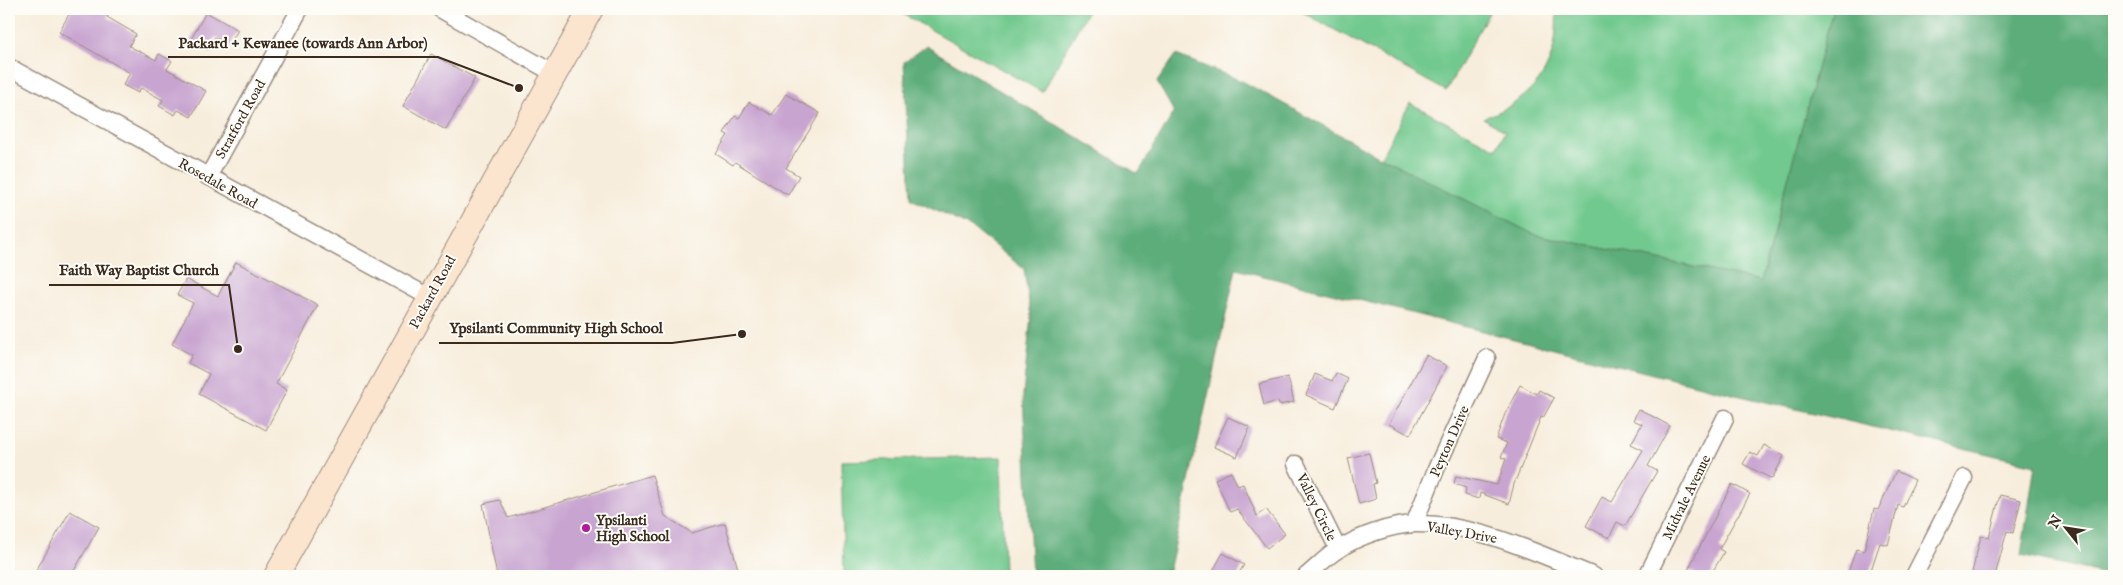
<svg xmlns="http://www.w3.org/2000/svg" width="2123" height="585" font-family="'IM FELL English',serif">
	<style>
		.green { fill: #72c98f; stroke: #567a56 }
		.forest { fill: #5dad7a; stroke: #4c6c4c }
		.building { fill: #c8a4d0 }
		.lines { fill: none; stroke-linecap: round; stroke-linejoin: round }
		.minor-casing { stroke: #998c7d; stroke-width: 19 }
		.secondary-casing { stroke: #998c7d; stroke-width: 26 }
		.minor { stroke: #fff; stroke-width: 16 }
		.secondary { stroke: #fbe5cf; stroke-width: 24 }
		.poi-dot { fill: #b5179e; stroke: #fdfcf7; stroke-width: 2 }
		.labels { text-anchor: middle; stroke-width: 4; stroke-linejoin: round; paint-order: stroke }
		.street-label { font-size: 14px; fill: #3b2a1e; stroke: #fdfcf7 }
		.poi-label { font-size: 14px; font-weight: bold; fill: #3b2a1e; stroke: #fdfcf7; text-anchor: start }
		.leader { fill: none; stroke: #3b2a1e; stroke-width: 2 }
		.callout-dot { fill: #3b2a1e; stroke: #fdfcf7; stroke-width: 2 }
		.callout-label { font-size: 15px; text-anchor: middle; font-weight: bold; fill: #3b2a1e; stroke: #fdfcf7; stroke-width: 4; stroke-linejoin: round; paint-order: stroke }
	</style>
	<rect width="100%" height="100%" fill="#fdfcf7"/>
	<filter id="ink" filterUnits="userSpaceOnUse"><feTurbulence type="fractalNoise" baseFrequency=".02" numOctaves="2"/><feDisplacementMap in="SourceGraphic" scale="10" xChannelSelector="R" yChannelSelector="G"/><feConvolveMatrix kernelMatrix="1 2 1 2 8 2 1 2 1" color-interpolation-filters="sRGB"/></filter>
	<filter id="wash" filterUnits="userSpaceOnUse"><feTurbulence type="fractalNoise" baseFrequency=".0096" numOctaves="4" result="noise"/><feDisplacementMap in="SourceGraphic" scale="20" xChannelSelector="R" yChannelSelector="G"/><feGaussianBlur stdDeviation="1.12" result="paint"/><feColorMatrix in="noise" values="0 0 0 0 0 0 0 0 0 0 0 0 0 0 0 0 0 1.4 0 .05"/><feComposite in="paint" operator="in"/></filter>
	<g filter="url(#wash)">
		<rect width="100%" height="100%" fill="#f7eddc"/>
		<path class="green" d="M894,9H1089L1042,92Z
			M1297,9H1491L1446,91Z
			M1556,9H1833L1761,281L1533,234L1381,157L1410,103L1496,149L1505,131L1483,118C1536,100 1560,64 1556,9Z
			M1001,457L1004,576H844L841,461Z"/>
		<path class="forest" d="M1833,9H2114V576L2021,555L2035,465L1736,395L1236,269L1168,576H1032L1023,395L1031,316L1024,269L971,227L911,199L904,62L926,46L1138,174L1174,112L1157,82L1176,55L1242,81L1373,153L1533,234L1761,281Z"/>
		<g id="blocks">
			<path class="building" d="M72,9H112L107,17L136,34L129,46L156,60L159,54L172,61L167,69L206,91L191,117L178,110L175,115L159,106L163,100L141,88L138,93L123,85L130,73L59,32Z
				M206,12L238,30L229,45L215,37L208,50L190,41Z
				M431,54L475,78L446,130L403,106Z
				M786,94L820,113L786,168L799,176L788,195L735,162L733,165L716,154L728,135L724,133L735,116L739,118L749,102L772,115Z
				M236,262L318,305L276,384L287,390L266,430L199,394L209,374L188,363L192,355L172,344L193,303L177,295L186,279L218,296Z
				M1426,355L1447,366L1410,435L1389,424Z
				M1336,373L1348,379L1335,408L1306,395L1315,374L1332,381Z
				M1288,377L1294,402L1279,405L1278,401L1264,405L1259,384Z
				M1520,385L1537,394L1539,390L1554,398L1543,418L1541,417L1514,484L1509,504L1480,493L1479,499L1465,495L1466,488L1454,484L1456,476L1497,485L1506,459L1501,457L1507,443L1496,439L1505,414Z
				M1639,409L1670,426L1648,466L1657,471L1625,526L1617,522L1609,538L1586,526L1602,497L1612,502L1643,450L1631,444L1642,424L1633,420Z
				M1228,417L1250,427L1237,457L1214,447Z
				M1764,445L1784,456L1772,479L1743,464L1750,452L1758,456Z
				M1369,453L1376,483L1373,484L1376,499L1359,504L1348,458Z
				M1896,471L1915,480L1903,507L1898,505L1888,545L1880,543L1869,576H1847L1856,549L1864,551L1874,509L1878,510Z
				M1231,472L1238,486L1243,484L1257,516L1266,509L1285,534L1267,548L1237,509L1230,512L1215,479Z
				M652,475L665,516L692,533L725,523L740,576H497L483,504L500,500L508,518Z
				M1732,484L1750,494L1719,549L1724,552L1710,576H1700L1688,570Z
				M2000,495L2021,500L2013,533L2007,531L1995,576H1971L1981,536L1989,538Z
				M70,511L99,527L71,576H33Z
				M1223,553L1244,565L1237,576H1210Z"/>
		</g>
	</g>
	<g filter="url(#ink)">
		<use href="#blocks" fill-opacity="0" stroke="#998c7d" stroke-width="1"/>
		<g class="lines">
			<defs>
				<path id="minor" d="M440,9L555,74
					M9,67L429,297
					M208,177L300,9
					M1296,464L1338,549
					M1414,524L1437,467L1487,358
					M1306,576C1317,567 1327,556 1339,549C1359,536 1391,525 1415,524C1476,523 1539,554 1594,576
					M1647,576L1725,418
					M1914,576L1964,478"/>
				<path id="secondary" d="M276,576L591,9"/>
			</defs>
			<use href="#minor" class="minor-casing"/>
			<use href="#secondary" class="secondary-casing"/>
			<use href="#minor" class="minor"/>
			<use href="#secondary" class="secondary"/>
		</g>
	</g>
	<circle class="poi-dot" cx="586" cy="528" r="5"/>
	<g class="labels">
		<g class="street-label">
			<text transform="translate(240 119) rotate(-61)" y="5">Stratford Road</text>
			<text transform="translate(218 183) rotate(29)" y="5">Rosedale Road</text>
			<text transform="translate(432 292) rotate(-61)" y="5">Packard Road</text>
			<text transform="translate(1449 441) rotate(-66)" y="5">Peyton Drive</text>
			<text transform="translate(1686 497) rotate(-64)" y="5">Midvale Avenue</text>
			<text transform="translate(1317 507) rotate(64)" y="5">Valley Circle</text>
			<text transform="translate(1462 532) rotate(10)" y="5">Valley Drive</text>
		</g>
		<g class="poi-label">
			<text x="596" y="525">Ypsilanti<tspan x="596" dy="16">High School</tspan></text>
		</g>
	</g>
	<path class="leader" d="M519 88L438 57H168M238 349L229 285H49M742 334L672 343H439"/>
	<g class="callout-dot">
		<circle cx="519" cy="88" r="5"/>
		<circle cx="238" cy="349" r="5"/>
		<circle cx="742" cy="334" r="5"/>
	</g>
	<g class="callout-label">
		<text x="303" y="48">Packard + Kewanee (towards Ann Arbor)</text>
		<text x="139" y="275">Faith Way Baptist Church</text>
		<text x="556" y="333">Ypsilanti Community High School</text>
	</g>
	<rect width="2123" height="585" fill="none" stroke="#fdfcf7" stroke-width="30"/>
	<g transform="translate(2066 528) rotate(300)" stroke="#fdfcf7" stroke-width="4" paint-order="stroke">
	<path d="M0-4L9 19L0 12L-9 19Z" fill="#3b2a1e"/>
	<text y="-8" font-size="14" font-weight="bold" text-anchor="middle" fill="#3b2a1e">N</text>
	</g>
</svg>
